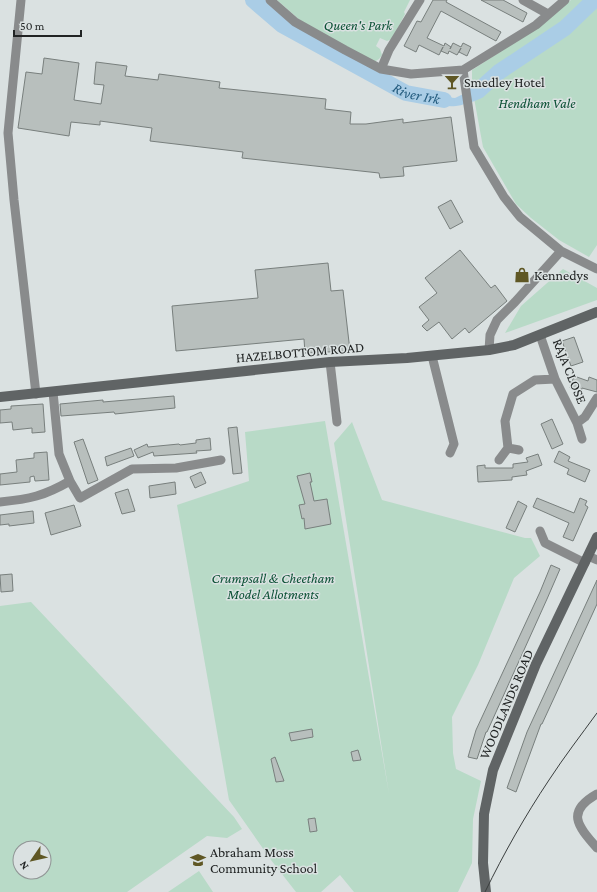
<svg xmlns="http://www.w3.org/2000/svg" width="597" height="892" font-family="'Crimson Pro',serif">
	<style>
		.green { fill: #b8dac7; fill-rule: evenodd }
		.water { fill: #aacde6 }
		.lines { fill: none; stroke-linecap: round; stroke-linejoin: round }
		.river { stroke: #aacde6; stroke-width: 16 }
		.building { fill: #b8bfbd; stroke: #787f7d }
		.street { stroke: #898b8c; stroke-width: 9 }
		.secondary { stroke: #606465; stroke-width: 10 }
		.tram { stroke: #3a3e3e; stroke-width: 1 }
		.labels { text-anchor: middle; stroke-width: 3; stroke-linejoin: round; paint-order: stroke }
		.park-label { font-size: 14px; font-style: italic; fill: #0b5135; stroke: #dae1e1 }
		.poi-label { font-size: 14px; fill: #212424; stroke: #dae1e1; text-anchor: start }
		.street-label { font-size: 14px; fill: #212424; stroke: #dae1e1 }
		.water-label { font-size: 15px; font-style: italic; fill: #235b7e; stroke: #dae1e1 }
	</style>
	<rect width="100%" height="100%" fill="#dae1e1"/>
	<path class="green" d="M277,0H410L404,12L405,14L392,39L387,41L380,38L376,46L380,49L382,55L379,59L374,62L310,29Z
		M571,0H597V245L589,257L559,240L531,218L516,204L483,147L472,87V70L537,28Z
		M563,269L597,288V300L505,333L521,306Z
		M325,421L389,794L334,443L352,422L382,500L525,538H531L540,556L514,578L478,665L452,717L453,753L456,769L481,781L473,819L472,863L458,892H354L340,875L321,892H296L271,860L229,800L177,505L249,481L245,432Z
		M31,602L234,817L242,829L227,838L207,836L127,892H0V606ZM20,848H44V872H20Z
		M199,871L213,892H168Z"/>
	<path class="water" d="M486,77L490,85C482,94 469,105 456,106C445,107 432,104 421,102L423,95L455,98L478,87Z"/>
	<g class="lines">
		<g class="river">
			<path id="s1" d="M253,0L282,25L406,93L444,100"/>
			<path d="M471,94L478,91L499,72L565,28L594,0"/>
		</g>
	</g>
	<path class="building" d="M433,0H447L446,2L501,32L496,41L441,11L427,38L444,46L445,43L451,47L450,49L453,43L461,47L463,43L471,47L467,56L459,52L461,48L457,55L449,51L448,54L441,51L443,47L439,55L419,45L416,52L404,46L417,21L421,22Z
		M481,0H503L527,13L523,22Z
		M44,58L79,63L74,100L101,104L104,85L94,84L96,62L127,66L125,76L158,80L159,74L220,82L219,88L326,99L325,109L351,112L350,124H366L403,119V123L451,117L457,161L403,167L404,176L380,178L379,173L242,158L243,152L150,141L152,128L100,121V125L71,122L69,136L18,128L26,72L42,74Z
		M451,200L463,222L450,229L438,207Z
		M460,250L491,288L495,285L507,301L469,333L465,328L452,339L439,322L427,331L422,326L429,320L419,307L437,293L425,278Z
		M328,263L331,291L343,290L350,351L305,353L304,339L176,351L172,306L258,298L255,270Z
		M574,337L583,362L571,366L562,341Z
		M574,376L588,381L589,377L597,380V392L582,388L581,392L570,388Z
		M174,396L175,408L115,414L114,412L61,416L60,404L103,400V402Z
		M43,404L45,432L32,433V428L13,430L12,422L0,423V410L11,409V406Z
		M552,419L563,444L552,449L541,424Z
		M237,427L242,473L233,474L228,428Z
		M210,438L211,450L196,451L197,453L154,456L153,452L138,458L134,450L147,444L148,447L179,444L180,445L196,443V440Z
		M83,439L98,480L88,484L74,442Z
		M131,448L134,456L107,466L105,457Z
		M559,451L570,457L568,461L590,470L585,482L567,474L569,469L554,462Z
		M47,452L49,480L35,481L34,476L30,477V482L0,485V474L17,472L16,460L34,458V453Z
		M538,454L542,465L526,471L527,475L512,477V480L478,482L477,466L485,465V468H513V464L528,462L526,458Z
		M201,472L206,483L195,488L190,477Z
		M310,473L312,482H310L314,501L327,499L331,524L305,529L304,518L302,519L299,505L305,504L297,476Z
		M175,482L176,494L150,498L149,486Z
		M128,489L135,511L122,514L115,493Z
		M537,498L574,513L580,498L587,501L585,505L588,507L573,541L563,537L569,523L533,507Z
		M518,501L527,506L515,532L506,528Z
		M74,505L81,526L51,535L45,513Z
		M33,511L34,523L9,526V524L0,525V515Z
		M551,565L560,569L547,599L487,732H486L477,759L468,757L476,730L540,592Z
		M12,574L13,591L1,592L0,575Z
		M597,580V604L554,698L542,724H541L516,792L507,788L527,732Z
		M312,729L313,737L291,741L289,733Z
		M358,750L361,760L353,761L351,752Z
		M275,757L284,781L276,782L271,759Z
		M315,818L317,831L310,832L308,819Z"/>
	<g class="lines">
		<path class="street" d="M21,0L8,133L14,200L36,394
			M270,0L295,22L345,50L381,69L411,74L463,70L536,25L565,0
			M523,0L548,14
			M381,69L389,50L420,0
			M463,70L474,147L504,197L520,217L561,251L597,269
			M540,335L555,379L577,423L582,439
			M489,350L490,335L497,320L515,302L561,251
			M432,356L454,444L450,453
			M330,362L337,422
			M577,423L585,417L597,398
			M508,448L519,450
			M499,460L508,448L505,421L513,394L535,380L555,379
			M70,481L80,498L132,469L176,468L221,460
			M0,502C30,499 44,496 70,481L59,454L53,392
			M540,531L545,543L585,563
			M588,556L597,560
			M597,794C565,812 578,826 597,848"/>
		<path class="secondary" d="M0,397L330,362L407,358L489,350L514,345L597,312
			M486,892L483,863L484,814L493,770L536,664L597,537"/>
		<path class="tram" d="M485,892C504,853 525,816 549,780C564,757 581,735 597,713"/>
	</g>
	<defs>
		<symbol id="bar-bare" viewBox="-9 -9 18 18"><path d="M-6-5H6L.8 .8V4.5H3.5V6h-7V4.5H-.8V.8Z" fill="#5f5724" stroke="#dae1e1" stroke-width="2.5" paint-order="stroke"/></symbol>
		<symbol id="shop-bare" viewBox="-9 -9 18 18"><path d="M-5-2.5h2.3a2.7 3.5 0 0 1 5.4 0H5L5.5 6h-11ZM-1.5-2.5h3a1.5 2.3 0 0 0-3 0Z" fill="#5f5724" stroke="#dae1e1" stroke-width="2.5" paint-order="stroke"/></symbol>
		<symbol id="school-bare" viewBox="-9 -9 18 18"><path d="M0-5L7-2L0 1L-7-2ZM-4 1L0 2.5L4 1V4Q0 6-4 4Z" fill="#5f5724" stroke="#dae1e1" stroke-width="2.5" paint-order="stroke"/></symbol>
	</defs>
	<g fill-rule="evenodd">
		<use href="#bar-bare" x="441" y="71" width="22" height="22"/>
		<use href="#shop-bare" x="511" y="264" width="22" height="22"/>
		<use href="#school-bare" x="187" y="849" width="22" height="22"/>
	</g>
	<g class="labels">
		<g class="park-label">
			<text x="358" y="30">Queen's Park</text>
			<text x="537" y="108">Hendham Vale</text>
			<text x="273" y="583">Crumpsall &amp; Cheetham<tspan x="273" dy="16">Model Allotments</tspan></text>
		</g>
		<g class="poi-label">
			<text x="464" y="87">Smedley Hotel</text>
			<text x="534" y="280">Kennedys</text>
			<text x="210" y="857">Abraham Moss<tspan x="210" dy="16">Community School</tspan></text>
		</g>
		<g class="street-label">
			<text transform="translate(300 352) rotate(-5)" y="5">HAZELBOTTOM ROAD</text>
			<text transform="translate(570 371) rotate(68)" y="5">RAJA CLOSE</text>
			<text transform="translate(506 704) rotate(-67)" y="5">WOODLANDS ROAD</text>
		</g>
		<g class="water-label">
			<text dy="5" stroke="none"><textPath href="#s1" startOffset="190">River Irk</textPath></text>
		</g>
	</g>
	<g transform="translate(32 860) rotate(236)"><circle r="19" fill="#dae1e1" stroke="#909595"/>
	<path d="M0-3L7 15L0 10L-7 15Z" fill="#5f5724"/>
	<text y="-6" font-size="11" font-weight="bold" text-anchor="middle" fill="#212424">N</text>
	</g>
	<path d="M14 30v6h67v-6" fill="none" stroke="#212424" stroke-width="2"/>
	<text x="20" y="30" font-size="12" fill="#212424" stroke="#dae1e1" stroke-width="3" paint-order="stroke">50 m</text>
</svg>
